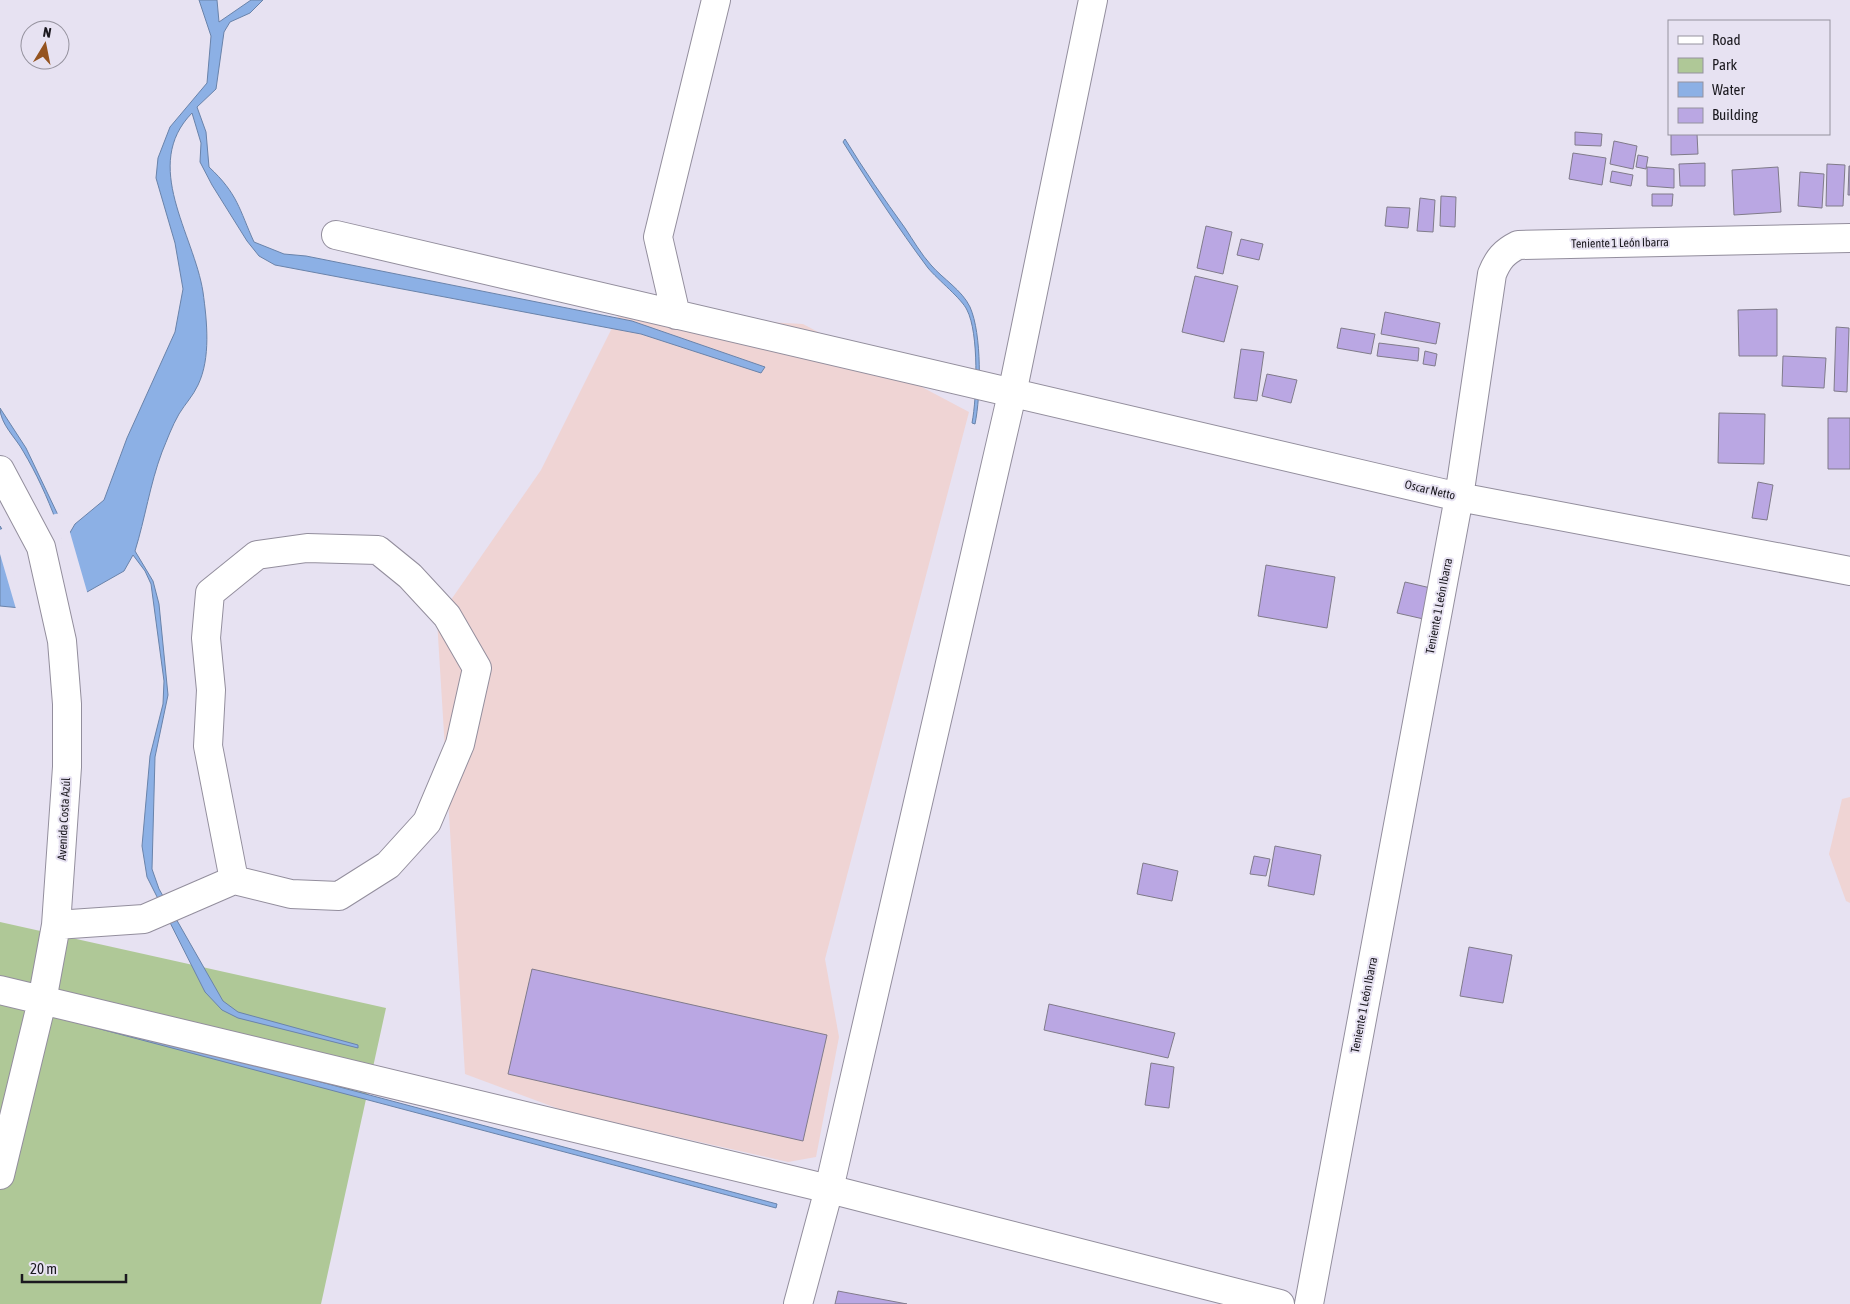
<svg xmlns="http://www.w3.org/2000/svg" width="1850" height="1304" font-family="'Asap Condensed',sans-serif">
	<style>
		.industrial { fill: #efd4d4 }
		.green { fill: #afc897 }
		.water { fill: #8cb0e5; stroke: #6a83aa }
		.pier { fill: #e7e2f2 }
		.building { fill: #baa7e3; stroke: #807b8a }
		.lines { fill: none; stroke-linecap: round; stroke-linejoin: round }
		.minor-casing { stroke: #938e9d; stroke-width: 30 }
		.minor { stroke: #fff; stroke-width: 28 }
		.labels { text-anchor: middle; stroke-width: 4; stroke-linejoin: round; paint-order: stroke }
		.street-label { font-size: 12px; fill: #1b191f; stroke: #e7e2f2 }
	</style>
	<rect width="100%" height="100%" fill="#e7e2f2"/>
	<path class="industrial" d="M619,314L803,324L969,412L825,959L839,1037L816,1157L788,1162L567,1112L465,1074L437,620L541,470Z
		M1850,797V903L1846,901L1829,854L1842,799Z"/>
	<path class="green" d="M0,922L386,1008L321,1304H0Z"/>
	<path class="water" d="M199,0H217L219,22L251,0H263L250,13L230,22L224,32L216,89L197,107L206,132L209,167C238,194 239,209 254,242L284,254L306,256L632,321L765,367L761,373L641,334L275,265L259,256L247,241L212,185L200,162L201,143L192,113C141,165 194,234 203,292C207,321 211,358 198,385C193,396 185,404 179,414C172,426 167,440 162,452C150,484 145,519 135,551L153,581L159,604L168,695L155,757L152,869L159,889L223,1001L238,1012L358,1045V1048L238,1018L222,1010L205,992L147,877L142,846L150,756L163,704L164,681L151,584L145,571L133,555L124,571L80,596C66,546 50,496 23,451C16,438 0,424 0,408L26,448L68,536L75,524L104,500L127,438L175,332L183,289L175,243L156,178L158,158L170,127L207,83L211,36Z
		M845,139C864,170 884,199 905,228C913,240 921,254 931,265C943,279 962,290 970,307C982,334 981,395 975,424L972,423C977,397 979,333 967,310C962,299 938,280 928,268C898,228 870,185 843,142Z
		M0,526L5,534L4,561L21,608L0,606Z
		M74,1016L777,1204L776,1208L70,1021Z"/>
	<path class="pier" d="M60,513L68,531L69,529L88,595L80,599L78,597L61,543L62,540L51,515Z
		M4,528L9,541L7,558L10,560L23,607L21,610L16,609L0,554V530Z"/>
	<path class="building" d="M1575,132L1602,134L1601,146L1575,145Z
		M1671,134H1697L1698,154L1671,155Z
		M1614,141L1637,146L1633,169L1610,164Z
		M1573,153L1606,158L1602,185L1569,179Z
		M1638,155L1648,157L1646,169L1636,167Z
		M1705,163V186H1680L1679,164Z
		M1827,164L1845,165L1843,206H1826Z
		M1849,166H1850V195H1848Z
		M1647,167L1674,169V188L1647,186Z
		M1778,167L1781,212L1734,215L1732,170Z
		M1612,171L1633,175L1631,186L1610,182Z
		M1800,172L1824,174L1822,208L1798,206Z
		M1652,194H1673L1672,206H1652Z
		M1441,196L1456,197L1455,227L1440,226Z
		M1420,198L1435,200L1433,232L1417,231Z
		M1387,207L1410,208L1408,228L1385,226Z
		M1206,226L1232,232L1223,274L1197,268Z
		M1241,239L1263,244L1259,260L1237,255Z
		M1195,276L1238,286L1224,342L1182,332Z
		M1777,309V356H1739L1738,310Z
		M1385,312L1440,323L1436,344L1381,334Z
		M1836,327L1849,328L1847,392L1834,391Z
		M1341,328L1375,334L1371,354L1337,348Z
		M1379,343L1419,348L1418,361L1377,356Z
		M1241,349L1264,352L1257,401L1234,398Z
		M1425,351L1437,354L1435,366L1423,364Z
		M1783,356L1826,358L1824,388L1782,386Z
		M1267,374L1297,380L1291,403L1262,396Z
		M1719,413L1765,414L1764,464L1718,463Z
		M1828,418H1850V469H1828Z
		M1758,482L1773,485L1767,520L1752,518Z
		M1266,565L1335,577L1327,628L1258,616Z
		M1405,582L1435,589L1428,620L1397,613Z
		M1275,846L1321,855L1314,895L1268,886Z
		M1254,856L1270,859L1266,876L1250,874Z
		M1143,863L1178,871L1172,901L1137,894Z
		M1469,947L1512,955L1503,1003L1460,996Z
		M532,969L827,1035L803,1141L508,1074Z
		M1049,1004L1175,1033L1168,1058L1044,1030Z
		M1151,1063L1174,1067L1169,1108L1145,1105Z
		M838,1291L907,1304H835Z"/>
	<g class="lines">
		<defs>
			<path id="minor" d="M336,235L1459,497L1850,571
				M676,315L658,237L716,0
				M0,470L41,547L62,641L67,704V767L56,925L42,1001L0,1175
				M56,925L144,919L234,880L291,894L339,896L388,865L427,822L460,744L477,668L447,616L410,576L378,550L307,548L257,555L210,593L206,638L211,690L208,746L234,880
				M0,990L829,1189L1280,1304
				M798,1304L829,1189L1012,394L1093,0
				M1309,1304L1459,497L1492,274C1498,259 1504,252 1518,245L1850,238"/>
		</defs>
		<use href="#minor" class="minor-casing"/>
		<use href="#minor" class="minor"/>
	</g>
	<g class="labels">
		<g class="street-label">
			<text transform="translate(1620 243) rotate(-1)" y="4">Teniente 1 León Ibarra</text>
			<text transform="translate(1430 490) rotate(13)" y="4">Oscar Netto</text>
			<text transform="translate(1439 606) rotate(-79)" y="4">Teniente 1 León Ibarra</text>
			<text transform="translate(64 819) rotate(-87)" y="4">Avenida Costa Azúl</text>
			<text transform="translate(1364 1005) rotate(-79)" y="4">Teniente 1 León Ibarra</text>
		</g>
	</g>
	<rect x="1668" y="20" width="162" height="115" fill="#e7e2f2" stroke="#95929e"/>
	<rect x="1678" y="36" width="25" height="8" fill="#ffffff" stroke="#95929e"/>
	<text x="1712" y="45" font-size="15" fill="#1b191f">Road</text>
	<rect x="1678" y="58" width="25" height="15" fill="#afc897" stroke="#95929e"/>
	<text x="1712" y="70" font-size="15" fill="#1b191f">Park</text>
	<rect x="1678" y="82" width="25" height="15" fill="#8cb0e5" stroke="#95929e"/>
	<text x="1712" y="95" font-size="15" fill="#1b191f">Water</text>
	<rect x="1678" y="108" width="25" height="15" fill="#baa7e3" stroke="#95929e"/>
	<text x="1712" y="120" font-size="15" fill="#1b191f">Building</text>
	<g transform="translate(45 45) rotate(10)"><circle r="24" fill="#e7e2f2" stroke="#95929e"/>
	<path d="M0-4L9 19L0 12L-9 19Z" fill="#945320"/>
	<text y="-8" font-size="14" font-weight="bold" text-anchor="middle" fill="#1b191f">N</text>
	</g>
	<path d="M22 1274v8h104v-8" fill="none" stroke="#1b191f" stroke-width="2.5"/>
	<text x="30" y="1274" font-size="15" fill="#1b191f" stroke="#e7e2f2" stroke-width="4" paint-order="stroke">20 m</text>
</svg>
